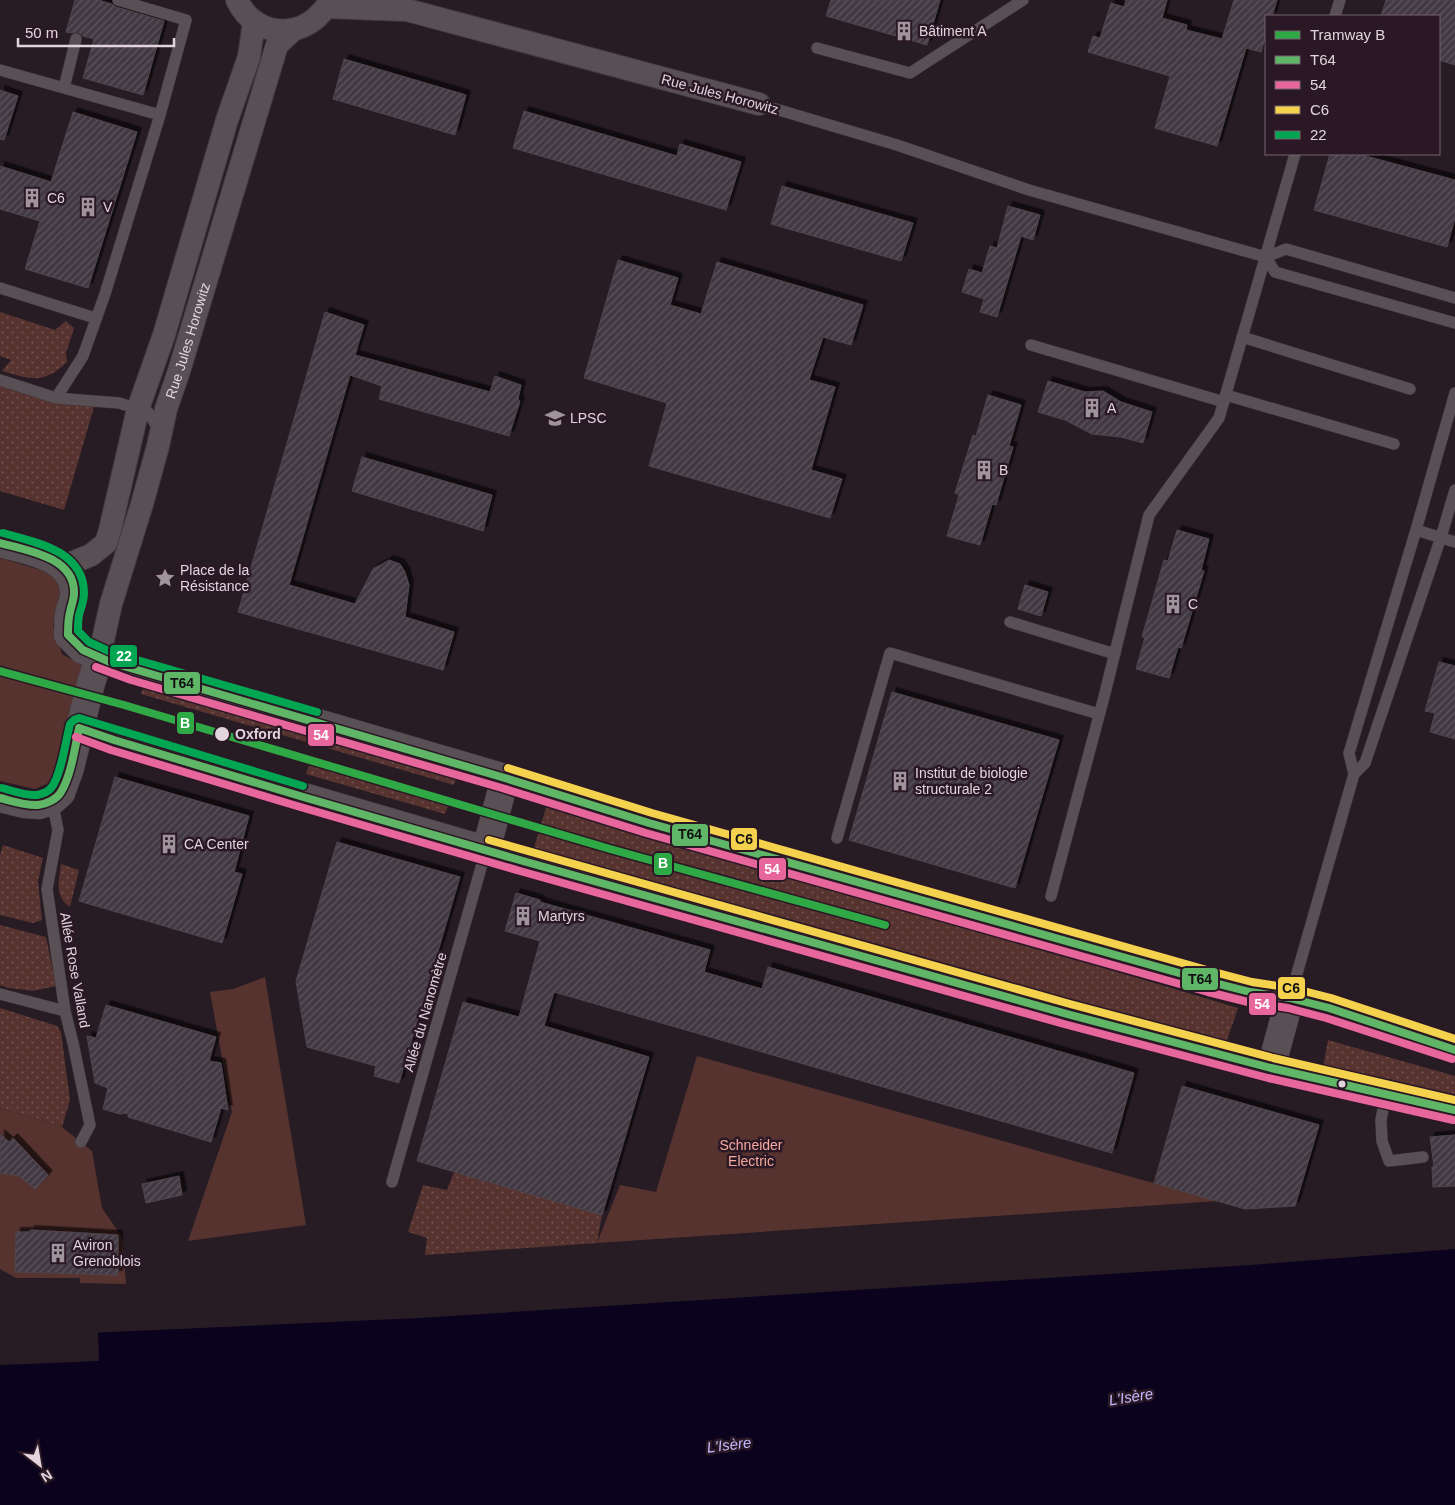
<svg xmlns="http://www.w3.org/2000/svg" width="1455" height="1505" font-family="Helvetica,sans-serif">
	<style>
		.grass { fill: url(#grass-dots) }
		.park { fill: #573330 }
		.water { fill: #0b031e }
		.pier { fill: #271c24 }
		.building { fill: url(#building-hatch); stroke: #4d454c; filter: url(#shadow) }
		.lines { fill: none; stroke-linecap: round; stroke-linejoin: round }
		.service-casing { stroke: #41393e; stroke-width: 12 }
		.minor-casing { stroke: #41393e; stroke-width: 24 }
		.secondary-casing { stroke: #41393e; stroke-width: 29 }
		.service { stroke: #595055; stroke-width: 11 }
		.minor { stroke: #595055; stroke-width: 22 }
		.secondary { stroke: #595055; stroke-width: 28 }
		.bus-1-casing { stroke: #2b1825; stroke-width: 11 }
		.bus-2-casing { stroke: #2b1825; stroke-width: 11 }
		.bus-3-casing { stroke: #2b1825; stroke-width: 11 }
		.bus-4-casing { stroke: #2b1825; stroke-width: 11 }
		.bus-1 { stroke: #60b667; stroke-width: 8 }
		.bus-2 { stroke: #e7679c; stroke-width: 8 }
		.bus-3 { stroke: #f5d24d; stroke-width: 8 }
		.bus-4 { stroke: #00a651; stroke-width: 8 }
		.tram-1-casing { stroke: #2b1825; stroke-width: 11 }
		.tram-1 { stroke: #2fa846; stroke-width: 8 }
		.stop-dot { fill: #e1d4dc; stroke: #2b1825; stroke-width: 2 }
		.labels { text-anchor: middle; stroke-width: 5; stroke-linejoin: round; paint-order: stroke }
		.poi-label { font-size: 14px; fill: #e1d4dc; stroke: #2b1825; text-anchor: start }
		.street-label { font-size: 14px; fill: #e1d4dc; stroke: #2b1825 }
		.stop-label { font-size: 14px; font-weight: bold; fill: #e1d4dc; stroke: #2b1825; text-anchor: start }
		.park-label { font-size: 14px; fill: #f5a89d; stroke: #2b1825 }
		.water-label { font-size: 15px; font-style: italic; fill: #c0b8fa; stroke: #2b1825 }
		.line-badge { stroke: #2b1825; stroke-width: 2 }
		.badge-label { font-size: 14px; text-anchor: middle; font-weight: bold; fill: #fff }
		.pale-badge-label { font-size: 14px; text-anchor: middle; font-weight: bold; fill: #111 }
	</style>
	<defs>
		<pattern id="grass-dots" width="8" height="8" patternUnits="userSpaceOnUse" patternTransform="scale(1.25)"><rect width="8" height="8" fill="#573330"/><path d="M2 2h.1M6 6h.1" fill="none" stroke="#6f504d" stroke-width="1.8" stroke-linecap="round"/></pattern>
		<pattern id="building-hatch" width="6" height="6" patternUnits="userSpaceOnUse" patternTransform="scale(1.25)"><rect width="6" height="6" fill="#423943"/><path d="M-1 1l2-2M0 6l6-6M5 7l2-2" fill="none" stroke="#5d555e"/></pattern>
		<filter id="shadow"><feDropShadow dx="4.5" dy="-4.5" stdDeviation="0" flood-color="#0009"/></filter>
	</defs>
	<rect width="100%" height="100%" fill="#271c24"/>
	<path class="grass" d="M0,312L55,330L66,321L74,328L66,353L67,362C43,385 31,379 2,371L11,360L0,356Z
		M0,380L96,400L64,510L0,491Z
		M145,682L458,773L454,785L141,694Z
		M312,757L451,797L445,814L306,774Z
		M548,801L1238,1008L1226,1043L1105,1010L1087,1011L533,851Z
		M3,845L43,858L38,881L42,920L33,923L0,915V855Z
		M61,864L79,870L70,907C54,897 59,880 61,864Z
		M0,925L46,937L56,986L33,991L9,988L0,985Z
		M0,1008L57,1026L61,1032L70,1100L62,1127L0,1108Z
		M1328,1040L1455,1076V1100L1323,1068Z
		M454,1172L602,1215L597,1243L425,1255L427,1238L408,1232L423,1185L447,1190Z"/>
	<path class="park" d="M0,558L41,570L55,577L62,594L53,625L62,654L85,667L57,766L51,782L35,789L0,781Z
		M265,977L306,1225L188,1241L232,1112L210,992L233,989Z
		M697,1056L1218,1201L597,1243L620,1185L656,1192Z
		M0,1108L62,1127L92,1151L102,1208L122,1237L126,1284L80,1283V1278H16L0,1269Z"/>
	<path class="water" d="M1455,1249V1505H0V1337L419,1318L1250,1265Z"/>
	<path class="pier" d="M98,1331L99,1361L0,1365V1336Z"/>
	<path class="building" d="M75,0H98L112,4L116,7L164,21L143,95L83,78L94,39L83,36L78,32L72,33L66,32Z
		M831,0H940L927,45L826,16Z
		M1126,0H1167L1162,18L1187,25L1186,30L1222,39L1234,0H1277L1272,16H1266V35L1261,52L1246,48L1217,146L1155,128L1170,76L1088,52L1093,36L1100,38L1111,3L1124,7Z
		M1386,0H1455V65L1439,60V16H1381Z
		M344,59L466,95L455,135L333,99Z
		M0,90L18,96L4,140L0,139Z
		M524,111L677,156L680,144L741,162L726,210L513,148Z
		M73,112L137,132L88,288L25,269L40,221L0,209V166L51,182Z
		M1330,154H1358L1455,180V218L1447,247L1314,210Z
		M782,186L913,223L901,261L771,224Z
		M1008,206L1040,215L1033,240L1021,236L997,317L980,312L984,299L962,292L969,269L982,273L990,246L997,248Z
		M618,260L678,278L670,305L701,314L717,262L863,305L851,345L823,337L809,380L835,387L811,470L842,479L830,518L649,466L667,403L584,378Z
		M325,312L364,325L355,355L490,392L495,376L521,385L518,399L520,401L509,436L379,399L382,386L350,375L289,585L355,604L373,569L389,560L400,564L405,572L409,585L405,617L454,632L443,670L238,612Z
		M1048,381L1085,392L1103,391L1121,402L1152,412L1143,443L1121,437L1092,434L1065,420L1038,412Z
		M988,395L1021,405L1009,446L1013,447L1002,484L996,505L992,504L980,545L947,536L959,495L955,493L973,435L976,436Z
		M362,457L492,495L483,531L352,491Z
		M1177,530L1209,539L1201,570L1204,571L1181,648L1178,647L1169,678L1136,669L1145,637H1142L1164,560L1168,561Z
		M1025,585L1048,592L1041,616L1018,609Z
		M1439,662L1455,666V739L1430,732L1435,713L1425,711Z
		M892,692L1059,740L1015,888L849,840Z
		M115,777L249,816L234,872L242,874L222,943L79,901Z
		M337,842L460,877L399,1083L374,1076L376,1066L307,1047L296,981Z
		M516,893L540,900V902L710,950L704,972L762,989L768,967L1134,1073L1112,1153L554,992L544,1026L649,1057L602,1215L417,1161L463,1002L519,1017L540,941L505,931Z
		M106,1005L216,1037L209,1061L221,1063L228,1110L221,1108L211,1142L128,1117V1113L120,1114L103,1109L108,1088L95,1083L87,1036L96,1038Z
		M1182,1086L1319,1125L1295,1206L1245,1209L1154,1183Z
		M0,1134L9,1142L13,1138L48,1175L35,1189L19,1176L0,1173Z
		M1455,1135V1186L1433,1187L1432,1167H1434L1430,1137Z
		M179,1176L182,1195L146,1203L142,1184Z
		M30,1230L118,1235V1275L15,1272L16,1232H30Z"/>
	<g class="lines">
		<defs>
			<path id="service" d="M1335,16L1340,0
				M817,48L910,73L1023,0
				M0,70L160,115
				M64,88L76,39
				M759,104L897,145L1029,190L1266,257L1286,249L1455,298
				M1266,257L1275,272L1455,323
				M0,288L95,318
				M1242,337L1410,389
				M1031,345L1224,402
				M0,380L56,398L119,403L148,412L158,428V432
				M1226,395L1394,444
				M56,398L83,356L105,294L160,115L186,20L118,0
				M1416,530L1455,542
				M1010,622L1115,654
				M1354,774L1365,763L1441,537L1455,490
				M52,801L58,830L47,889L65,1011L73,1043L90,1125L81,1142
				M837,838L890,653L1099,714
				M1051,896L1104,697L1149,515L1219,418L1295,154
				M0,994L65,1011
				M1290,998L1354,774L1349,753L1416,530L1455,393
				M1386,1094L1381,1120L1382,1141L1389,1161L1423,1157
				M392,1182L486,850"/>
			<g id="minor">
				<path d="M237,0C241,8 246,16 254,21C272,35 299,33 316,18C322,12 327,8 330,0"/>
				<path d="M388,0L407,10L759,104"/>
				<path d="M328,7L404,10"/>
				<path d="M64,566L91,555L106,543L110,530L138,409L164,335L227,120L249,57L254,22"/>
				<path id="s1" d="M99,658L111,604L142,504L158,446L166,409L179,371L277,45L292,31"/>
			</g>
			<path id="secondary" d="M0,543C26,551 70,555 74,589C76,597 70,607 69,615C68,621 68,628 68,635L83,650L110,662L505,778L649,823L1211,982L1250,992L1290,998L1329,1008L1455,1050
				M79,728L114,740L300,796L523,861L1067,1014L1271,1068L1455,1110
				M0,798L24,804L39,805L52,801L61,793L70,768L91,683L99,658
				M486,850L505,778
				M1271,1068L1290,998"/>
		</defs>
		<use href="#service" class="service-casing"/>
		<use href="#minor" class="minor-casing"/>
		<use href="#secondary" class="secondary-casing"/>
		<use href="#service" class="service"/>
		<use href="#minor" class="minor"/>
		<use href="#secondary" class="secondary"/>
		<defs>
			<path id="bus-1" d="M0,543C26,550 75,557 74,593C74,600 71,606 70,612C68,619 68,627 68,635L83,650L110,662L505,778L649,823L1211,982L1250,992L1290,998L1329,1008L1455,1050
				M79,728L114,740L300,796L523,861L1067,1014L1271,1068L1455,1110
				M0,798C12,801 26,806 38,805C47,804 57,799 61,792C71,776 75,747 79,728"/>
			<path id="bus-2" d="M96,667L131,680L502,788L646,833L1208,992L1248,1002L1288,1008L1326,1018L1452,1059
				M76,737L111,750L297,806L520,871L1064,1024L1268,1078L1453,1120"/>
			<path id="bus-3" d="M508,768L652,813L1214,972L1252,982L1292,988L1331,998L1455,1039
				M489,840L1070,1004L1273,1058L1455,1100"/>
			<path id="bus-4" d="M3,533C34,542 84,550 84,593C84,601 81,608 79,615C78,620 78,626 78,631L89,642L113,653L317,712
				M2,788C13,791 26,796 37,795C42,794 48,792 51,788C61,777 66,739 70,724L74,720L79,718L303,786"/>
		</defs>
		<use href="#bus-1" class="bus-1-casing"/>
		<use href="#bus-2" class="bus-2-casing"/>
		<use href="#bus-3" class="bus-3-casing"/>
		<use href="#bus-4" class="bus-4-casing"/>
		<use href="#bus-1" class="bus-1"/>
		<use href="#bus-2" class="bus-2"/>
		<use href="#bus-3" class="bus-3"/>
		<use href="#bus-4" class="bus-4"/>
		<defs>
			<path id="tram-1" d="M0,671L124,705L610,849L885,925"/>
		</defs>
		<use href="#tram-1" class="tram-1-casing"/>
		<use href="#tram-1" class="tram-1"/>
	</g>
	<defs>
		<symbol id="building-bare" viewBox="-9 -9 18 18"><path d="M-4-6H4V6H1V3H-1V6H-4ZM-2.5-4.3h1.7v1.8h-1.7ZM.8-4.3h1.7v1.8H.8ZM-2.5-1h1.7V.8h-1.7ZM.8-1h1.7V.8H.8Z" fill="#a0949c" stroke="#2b1825" stroke-width="2.5" paint-order="stroke"/></symbol>
		<symbol id="university-bare" viewBox="-9 -9 18 18"><path d="M0-5L7-2L0 1L-7-2ZM-4 1L0 2.5L4 1V4Q0 6-4 4Z" fill="#a0949c" stroke="#2b1825" stroke-width="2.5" paint-order="stroke"/></symbol>
		<symbol id="sight-bare" viewBox="-9 -9 18 18"><path d="M0-6L1.8-2.2L6-1.7L2.9 1.2L3.7 5.4L0 3.3L-3.7 5.4L-2.9 1.2L-6-1.7L-1.8-2.2Z" fill="#a0949c" stroke="#2b1825" stroke-width="2.5" paint-order="stroke"/></symbol>
	</defs>
	<g fill-rule="evenodd">
		<use href="#building-bare" x="890" y="17" width="28" height="28"/>
		<use href="#building-bare" x="18" y="184" width="28" height="28"/>
		<use href="#building-bare" x="74" y="193" width="28" height="28"/>
		<use href="#building-bare" x="1078" y="394" width="28" height="28"/>
		<use href="#university-bare" x="541" y="404" width="28" height="28"/>
		<use href="#building-bare" x="970" y="456" width="28" height="28"/>
		<use href="#sight-bare" x="151" y="564" width="28" height="28"/>
		<use href="#building-bare" x="1159" y="590" width="28" height="28"/>
		<use href="#building-bare" x="886" y="767" width="28" height="28"/>
		<use href="#building-bare" x="155" y="830" width="28" height="28"/>
		<use href="#building-bare" x="509" y="902" width="28" height="28"/>
		<use href="#building-bare" x="44" y="1239" width="28" height="28"/>
	</g>
	<g class="stop-dot">
		<circle cx="222" cy="734" r="8"/>
		<circle cx="1342" cy="1084" r="4.5"/>
	</g>
	<g class="labels">
		<g class="poi-label">
			<text x="919" y="36">Bâtiment A</text>
			<text x="47" y="203">C6</text>
			<text x="103" y="212">V</text>
			<text x="1107" y="413">A</text>
			<text x="570" y="423">LPSC</text>
			<text x="999" y="475">B</text>
			<text x="180" y="575">Place de la<tspan x="180" dy="16">Résistance</tspan></text>
			<text x="1188" y="609">C</text>
			<text x="915" y="778">Institut de biologie<tspan x="915" dy="16">structurale 2</tspan></text>
			<text x="184" y="849">CA Center</text>
			<text x="538" y="921">Martyrs</text>
			<text x="73" y="1250">Aviron<tspan x="73" dy="16">Grenoblois</tspan></text>
		</g>
		<g class="street-label">
			<text transform="translate(720 94) rotate(15)" y="5">Rue Jules Horowitz</text>
			<text dy="5" stroke="none"><textPath href="#s1" startOffset="330">Rue Jules Horowitz</textPath></text>
			<text transform="translate(75 970) rotate(80)" y="5">Allée Rose Valland</text>
			<text transform="translate(425 1012) rotate(-74)" y="5">Allée du Nanomètre</text>
		</g>
		<g class="stop-label">
			<text x="235" y="739">Oxford</text>
		</g>
		<g class="park-label">
			<text x="751" y="1150">Schneider<tspan x="751" dy="16">Electric</tspan></text>
		</g>
		<g class="water-label">
			<text transform="translate(1131 1397) rotate(-9)" y="5">L'Isère</text>
			<text transform="translate(729 1445) rotate(-7)" y="5">L'Isère</text>
		</g>
	</g>
	<g class="line-badge">
		<rect x="109" y="644" width="29" height="24" rx="5" fill="#00a651"/>
		<rect x="163" y="671" width="38" height="24" rx="5" fill="#60b667"/>
		<rect x="176" y="711" width="19" height="24" rx="5" fill="#2fa846"/>
		<rect x="307" y="723" width="28" height="24" rx="5" fill="#e7679c"/>
		<rect x="671" y="823" width="38" height="24" rx="5" fill="#60b667"/>
		<rect x="730" y="827" width="28" height="24" rx="5" fill="#f5d24d"/>
		<rect x="653" y="852" width="20" height="24" rx="5" fill="#2fa846"/>
		<rect x="758" y="857" width="29" height="24" rx="5" fill="#e7679c"/>
		<rect x="1181" y="967" width="38" height="24" rx="5" fill="#60b667"/>
		<rect x="1277" y="976" width="29" height="24" rx="5" fill="#f5d24d"/>
		<rect x="1248" y="992" width="29" height="24" rx="5" fill="#e7679c"/>
	</g>
	<g class="badge-label">
		<text x="124" y="661">22</text>
		<text x="185" y="728">B</text>
		<text x="321" y="740">54</text>
		<text x="663" y="868">B</text>
		<text x="772" y="874">54</text>
		<text x="1262" y="1009">54</text>
	</g>
	<g class="pale-badge-label">
		<text x="182" y="688">T64</text>
		<text x="690" y="839">T64</text>
		<text x="744" y="844">C6</text>
		<text x="1200" y="984">T64</text>
		<text x="1291" y="993">C6</text>
	</g>
	<rect x="1265" y="15" width="175" height="140" fill="#2b1825" stroke="#74636e"/>
	<rect x="1275" y="31" width="25" height="8" fill="#2fa846" stroke="#74636e"/>
	<text x="1310" y="40" font-size="15" fill="#e1d4dc">Tramway B</text>
	<rect x="1275" y="56" width="25" height="8" fill="#60b667" stroke="#74636e"/>
	<text x="1310" y="65" font-size="15" fill="#e1d4dc">T64</text>
	<rect x="1275" y="81" width="25" height="8" fill="#e7679c" stroke="#74636e"/>
	<text x="1310" y="90" font-size="15" fill="#e1d4dc">54</text>
	<rect x="1275" y="106" width="25" height="8" fill="#f5d24d" stroke="#74636e"/>
	<text x="1310" y="115" font-size="15" fill="#e1d4dc">C6</text>
	<rect x="1275" y="131" width="25" height="8" fill="#00a651" stroke="#74636e"/>
	<text x="1310" y="140" font-size="15" fill="#e1d4dc">22</text>
	<g transform="translate(40 1465) rotate(149)" stroke="#2b1825" stroke-width="4" paint-order="stroke">
	<path d="M0-4L9 19L0 12L-9 19Z" fill="#e1d4dc"/>
	<text y="-8" font-size="14" font-weight="bold" text-anchor="middle" fill="#e1d4dc">N</text>
	</g>
	<path d="M18 38v8h156v-8" fill="none" stroke="#e1d4dc" stroke-width="2.5"/>
	<text x="25" y="38" font-size="15" fill="#e1d4dc" stroke="#2b1825" stroke-width="4" paint-order="stroke">50 m</text>
</svg>
